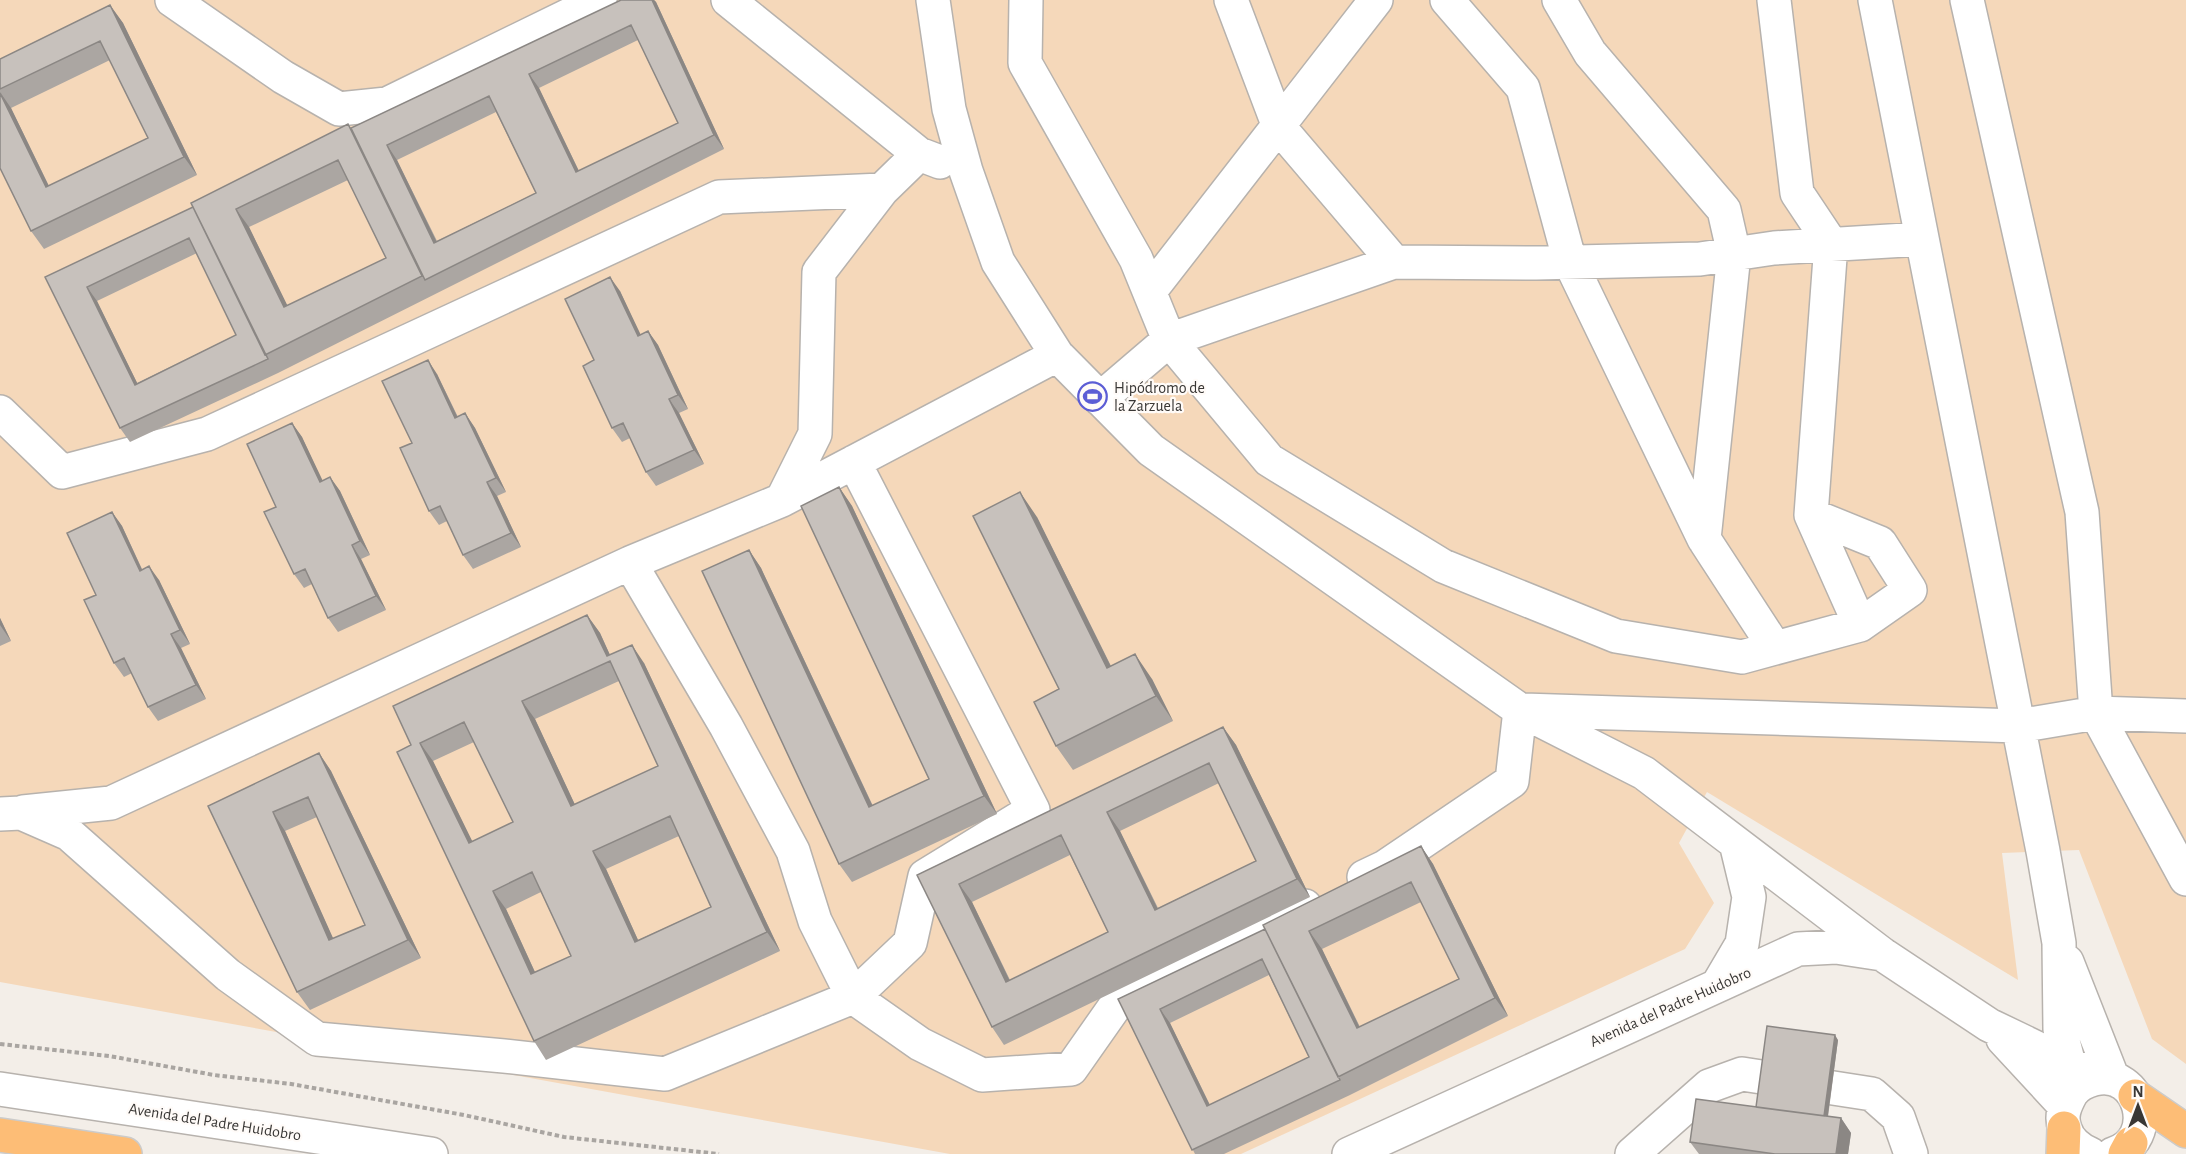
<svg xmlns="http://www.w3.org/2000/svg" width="2186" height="1154" font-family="'Alegreya Sans',sans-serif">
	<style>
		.green { fill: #f5d8ba }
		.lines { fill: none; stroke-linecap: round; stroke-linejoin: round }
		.minor-casing { stroke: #b7b2ad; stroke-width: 36 }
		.highway-casing { stroke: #cccbca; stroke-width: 36 }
		.path { stroke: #a9a5a1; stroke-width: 4; stroke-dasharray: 4.5 3; stroke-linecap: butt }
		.minor { stroke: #fff; stroke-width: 33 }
		.highway { stroke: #fdbd76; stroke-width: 33 }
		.wall { fill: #aba6a2; fill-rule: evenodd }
		.shaded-wall { fill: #8b8784 }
		.building { fill: #c7c1bc; stroke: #8b8784; stroke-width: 1.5; fill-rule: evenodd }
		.labels { text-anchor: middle; stroke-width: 4.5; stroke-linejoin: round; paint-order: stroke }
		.poi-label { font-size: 16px; fill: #393735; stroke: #fffbf8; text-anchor: start }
		.street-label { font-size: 16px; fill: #393735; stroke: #fffbf8 }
	</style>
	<rect width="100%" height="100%" fill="#f3eee8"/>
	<path class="green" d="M0,0H2186V1064L2152,1039L2079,850L2002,853L2018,980L1707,792L1679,843L1714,903L1685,949L1241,1154H950L0,982Z"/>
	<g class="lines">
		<defs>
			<path id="minor" d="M172,0L283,77L339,109L387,104L600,0
				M728,0L919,154L940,162
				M933,0L949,109L966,171L998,262L1057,355L1151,450L1520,710L1644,773L1882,954
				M1026,0L1025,63L1136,259L1169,340L1269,460L1443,566L1616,636L1742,657L1860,625L1910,590L1880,543L1811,515L1831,244L1797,193L1774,0
				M1231,0L1279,127L1394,262
				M1447,0L1523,88L1570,262L1704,539L1734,254L1724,210L1590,53L1559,0
				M1875,0L2043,851L2059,943L2060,1029L2075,1088
				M1150,291L1376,0
				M1100,399L1169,340L1394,262L1536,263L1700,259L1774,248L1922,239
				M0,412L62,472L207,434L719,197L882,190
				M782,500L1057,355
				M1811,515L1860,625
				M1704,539L1775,648
				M630,563L726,726L793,851L815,921L853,997L920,1044L982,1075L1071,1069L1118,1002L1305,906
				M2096,713L2186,879
				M2096,713L2186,716
				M23,812L111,803L630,563L782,500L815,434L819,272L882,190L919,154
				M0,814L21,813L69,834L228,975L317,1039L504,1056L665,1074L853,997L910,943L925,876L1033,810L854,462
				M1364,877L1385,867L1512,781L1520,710L2018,726L2096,713L2082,512L1967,0
				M2067,962L2113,1079
				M1719,983L1742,944L1749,897L1736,843
				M2003,1039L2064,1105
				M0,1089L431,1154
				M1349,1154L1798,949L1836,947L1882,954L1989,1025L2099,1078
				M1632,1154L1709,1086L1742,1074L1872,1094L1898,1117L1911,1154
				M2090,1154C2079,1149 2069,1142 2065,1129C2060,1116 2065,1105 2071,1094C2076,1086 2084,1082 2094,1079C2141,1067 2160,1140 2113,1154"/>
			<path id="highway" d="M2135,1096L2186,1131
				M0,1135L125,1154
				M2063,1154L2064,1128
				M2125,1154L2131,1143"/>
		</defs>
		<use href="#minor" class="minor-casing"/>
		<use href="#highway" class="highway-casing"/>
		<path class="path" d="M0,1044L109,1056L214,1075L291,1084L464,1115L564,1137L719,1154"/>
		<use href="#minor" class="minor"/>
		<use href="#highway" class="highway"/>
	</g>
	<path class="wall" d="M621,0H654L656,2L724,149L278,373L130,442L120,428L45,277L193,207L348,124L351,128ZM638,40L678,123L579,171L539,88ZM496,112L536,193L437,241L397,160ZM348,180L386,258L287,306L249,227ZM197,253L236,335L137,383L97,301Z
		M110,5L123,23L197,175L44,249L31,231L0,168V59ZM110,60L148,138L49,186L11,108Z
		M620,291L640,335L648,331L658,345L688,409L679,413L704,464L656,486L646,472L630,438L622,442L612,428L594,360Z
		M437,374L458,417L465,413L475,428L506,492L497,496L521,547L473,569L463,555L447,521L439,525L429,511L412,443Z
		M292,423L302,437L322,481L330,477L340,491L370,555L361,559L386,610L338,632L328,618L312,584L304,588L294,574L276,507Z
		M839,487L852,506L997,814L852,882L839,864L749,550L761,568L873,806L929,779Z
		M112,512L122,526L142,569L159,580L190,644L181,648L206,699L158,721L148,707L132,673L124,677L114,663Z
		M1037,517L1111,666L1152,679L1173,721L1073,770L1056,746L1059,689Z
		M587,615L600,633L610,655L644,663L780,951L546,1060L534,1041L411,745ZM619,681L658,766L575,805L535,719ZM474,742L513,822L472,842L433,761ZM679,836L711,907L638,940L606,869ZM541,892L571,956L535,972L506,909Z
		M0,618L11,641L0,646Z
		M1223,727L1236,745L1310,897L1004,1045L992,1027L917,875ZM1219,783L1256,861L1158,908L1120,831ZM1070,855L1108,932L1010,980L972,902Z
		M319,753L331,771L421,958L310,1010L297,992L208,806ZM317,817L365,925L333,939L285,831Z
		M1421,846L1433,864L1508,1016L1350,1095L1224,1154H1195L1118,999L1265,929ZM1421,902L1459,979L1360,1027L1322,949ZM1269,975L1309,1057L1210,1105L1170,1023Z
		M1838,1040L1828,1117L1841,1118L1851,1133L1848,1154H1699L1690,1142L1756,1107Z"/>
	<path class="shaded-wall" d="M652,0H654L656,2L724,149L714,135Z
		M110,5L123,23L197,175L184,157Z
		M529,74L539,88L586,186L576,172Z
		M0,92L11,108L58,205L46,187Z
		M387,145L397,160L444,257L434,243Z
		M236,209L249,227L297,325L284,307Z
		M610,277L620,291L648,350L638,336Z
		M87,287L97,301L145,399L135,385Z
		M648,331L658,345L688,409L678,395Z
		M428,360L437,374L465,433L455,418Z
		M669,399L679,413L704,464L694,450Z
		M465,413L475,428L506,492L496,478Z
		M292,423L302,437L330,496L320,482Z
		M330,477L340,491L370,555L360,541Z
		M487,482L497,496L521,547L511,533Z
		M839,487L852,506L997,814L984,796Z
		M1020,492L1037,517L1124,693L1107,668Z
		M112,512L122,526L149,585L140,571Z
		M352,545L361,559L386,610L376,596Z
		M749,550L761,568L882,826L869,807Z
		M149,566L159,580L190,644L180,630Z
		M587,615L600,633L619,675L607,656Z
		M0,618L11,641L0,625Z
		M171,634L181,648L206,699L196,685Z
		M632,645L644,663L780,951L767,932Z
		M1135,654L1152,679L1173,721L1156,696Z
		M522,701L535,719L584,824L571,806Z
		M1223,727L1236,745L1310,897L1297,879Z
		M420,743L433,761L482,861L469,843Z
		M319,753L331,771L421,958L408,940Z
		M273,812L285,831L342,958L329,940Z
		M1107,812L1120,831L1167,928L1155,910Z
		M1421,846L1433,864L1508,1016L1495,998Z
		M593,851L606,869L647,960L635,942Z
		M959,884L972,902L1019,1000L1006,982Z
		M493,891L506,909L544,992L531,974Z
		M1309,931L1322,949L1369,1047L1357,1028Z
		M1160,1009L1170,1023L1217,1120L1207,1106Z
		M1835,1035L1838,1040L1826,1129L1823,1124Z
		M1841,1118L1851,1133L1848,1154H1836Z"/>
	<path class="building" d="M621,0H652L714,135L425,280L351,128ZM631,25L678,123L576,172L529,74ZM489,96L536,193L434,243L387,145Z
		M110,5L184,157L31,231L0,168V93L46,187L148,138L100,41L0,89V59Z
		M348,124L422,276L265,355L191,203ZM338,160L386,258L284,307L236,209Z
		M193,207L268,359L120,428L45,277ZM189,238L236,335L135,385L87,287Z
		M610,277L638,336L648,331L678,395L669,399L694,450L646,472L623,423L612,428L583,366L594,360L565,299Z
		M428,360L455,418L465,413L496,478L487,482L511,533L463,555L440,506L429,511L400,448L412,443L382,381Z
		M292,423L320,482L330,477L360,541L352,545L376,596L328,618L305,569L294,574L264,512L276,507L247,444Z
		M839,487L984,796L839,864L702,571L749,550L869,807L929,779L801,506Z
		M1020,492L1107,668L1135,654L1156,696L1056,746L1034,702L1059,689L973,516Z
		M112,512L140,571L149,566L180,630L171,634L196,685L148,707L124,658L114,663L84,600L96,595L67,533Z
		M587,615L607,656L632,645L767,932L534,1041L397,752L411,745L393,706ZM610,661L658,766L571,806L522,701ZM464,722L513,822L469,843L420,743ZM670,816L711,907L635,942L593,851ZM532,872L571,956L531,974L493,891Z
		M1223,727L1297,879L992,1027L917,875ZM1209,763L1256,861L1155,910L1107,812ZM1061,835L1108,932L1006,982L959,884Z
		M319,753L408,940L297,992L208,806ZM308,797L365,925L329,940L273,812Z
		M1421,846L1495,998L1338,1077L1263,925ZM1411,882L1459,979L1357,1028L1309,931Z
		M1265,929L1340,1080L1192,1150L1118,999ZM1262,959L1309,1057L1207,1106L1160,1009Z
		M1767,1026L1835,1035L1824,1116L1756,1107Z
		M1696,1099L1841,1118L1836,1154H1775L1690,1142Z"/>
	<defs>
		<symbol id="stadium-ring" viewBox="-11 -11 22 22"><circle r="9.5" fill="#fffbf8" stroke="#5c5dd5" stroke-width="1.5"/><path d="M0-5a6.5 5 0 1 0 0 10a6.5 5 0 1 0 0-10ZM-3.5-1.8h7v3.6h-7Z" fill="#5c5dd5"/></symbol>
	</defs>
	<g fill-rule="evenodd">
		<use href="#stadium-ring" x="1076" y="380" width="33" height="33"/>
	</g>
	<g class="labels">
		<g class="poi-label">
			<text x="1114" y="393">Hipódromo de<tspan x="1114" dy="18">la Zarzuela</tspan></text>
		</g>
		<g class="street-label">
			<text transform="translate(1670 1006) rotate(-24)" y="6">Avenida del Padre Huidobro</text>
			<text transform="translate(215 1121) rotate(9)" y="6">Avenida del Padre Huidobro</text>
		</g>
	</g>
	<g transform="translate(2138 1106)" stroke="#fffbf8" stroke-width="4.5" paint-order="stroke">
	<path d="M0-4.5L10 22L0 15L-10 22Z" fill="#393735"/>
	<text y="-9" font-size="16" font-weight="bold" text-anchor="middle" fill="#393735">N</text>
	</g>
</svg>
